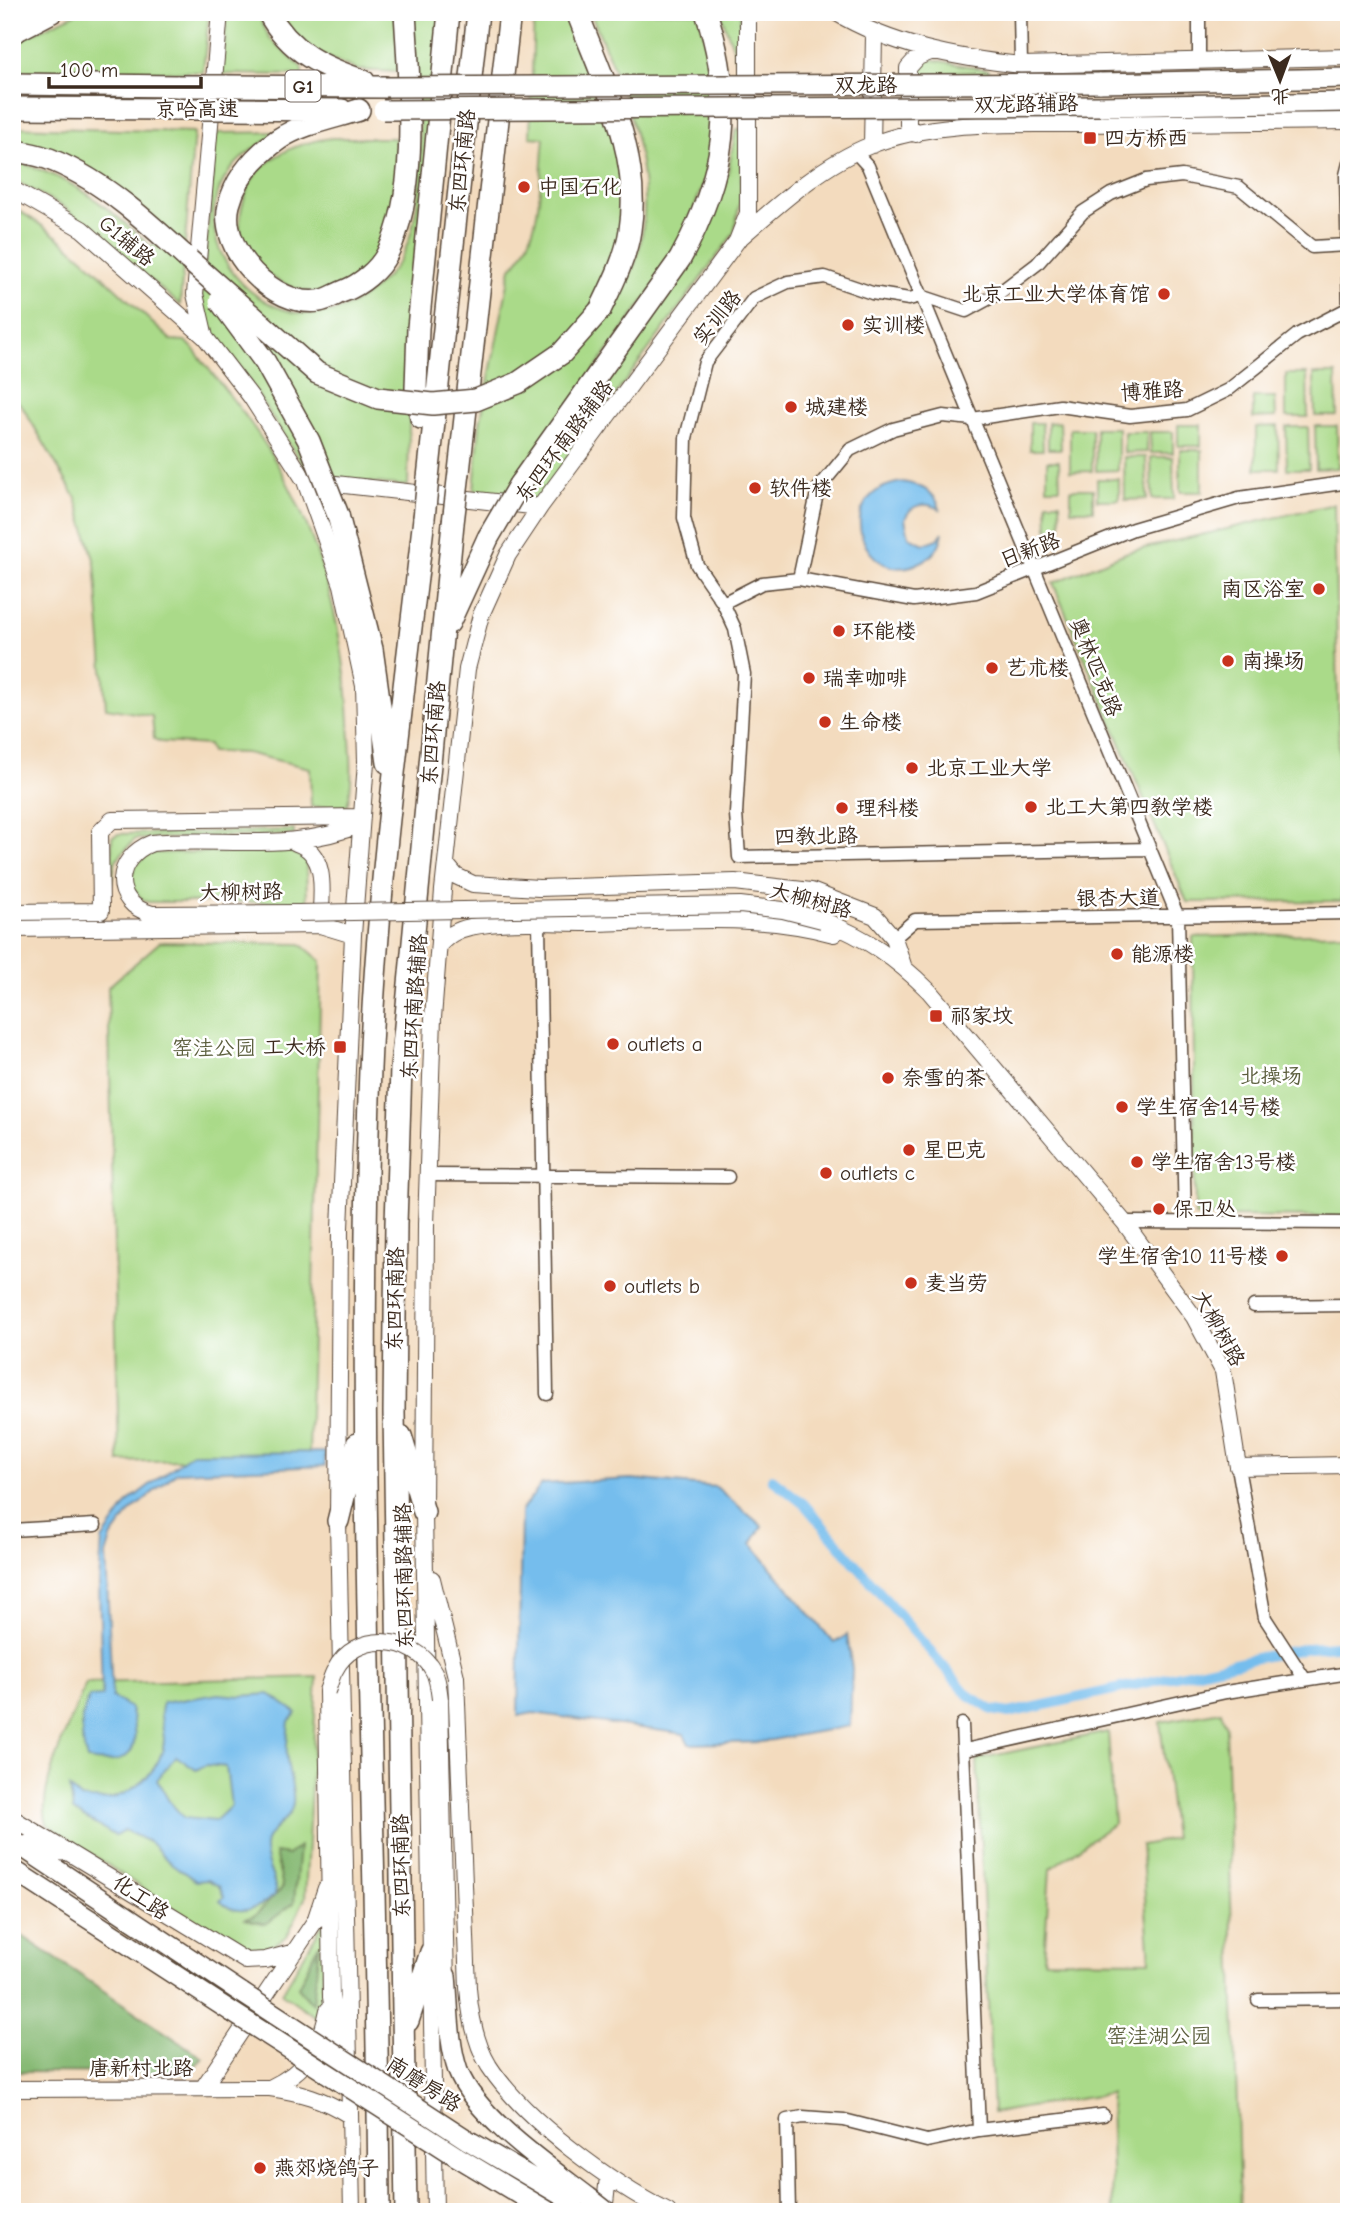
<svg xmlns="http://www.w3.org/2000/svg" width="1361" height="2224" font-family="'Comic Neue','LXGW WenKai TC',sans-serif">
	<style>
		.green { fill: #aada89; stroke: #728254; stroke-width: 2 }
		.forest { fill: #87ba75; stroke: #61724a; stroke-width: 2 }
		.water { fill: #74bded; stroke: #587486; stroke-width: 2; fill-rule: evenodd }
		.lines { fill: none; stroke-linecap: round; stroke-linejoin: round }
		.canal { stroke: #74bded; stroke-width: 10 }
		.street-casing { stroke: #574536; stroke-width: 15 }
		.secondary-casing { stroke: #574536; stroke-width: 18 }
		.primary-casing { stroke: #574536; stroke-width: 22 }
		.highway-casing { stroke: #574536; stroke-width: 24 }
		.street { stroke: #fff; stroke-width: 12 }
		.secondary { stroke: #fff; stroke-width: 16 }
		.primary { stroke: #fff; stroke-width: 19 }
		.highway { stroke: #fff; stroke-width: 21 }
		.secondary-bridge-casing { stroke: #574536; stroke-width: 18; stroke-linecap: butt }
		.primary-bridge-casing { stroke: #574536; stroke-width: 22; stroke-linecap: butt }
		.highway-bridge-casing { stroke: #574536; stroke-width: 24; stroke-linecap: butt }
		.secondary-bridge { stroke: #fff; stroke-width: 16 }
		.primary-bridge { stroke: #fff; stroke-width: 19 }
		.highway-bridge { stroke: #fff; stroke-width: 21 }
		.poi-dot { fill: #c8321e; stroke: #fff; stroke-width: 2.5 }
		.labels { text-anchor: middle; stroke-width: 5; stroke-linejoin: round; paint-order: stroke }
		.shield { fill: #fff; stroke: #766a62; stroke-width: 2 }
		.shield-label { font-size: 19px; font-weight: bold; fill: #3b2a1e }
		.street-label { font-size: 21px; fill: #3b2a1e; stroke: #fff }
		.poi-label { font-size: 21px; fill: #3b2a1e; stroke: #fff; text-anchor: start }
		.park-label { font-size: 21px; fill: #5c5f3e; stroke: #fff }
	</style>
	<rect width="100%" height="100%" fill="#fff"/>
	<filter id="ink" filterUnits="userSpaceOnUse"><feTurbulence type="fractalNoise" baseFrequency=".0143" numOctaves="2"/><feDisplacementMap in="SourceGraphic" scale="14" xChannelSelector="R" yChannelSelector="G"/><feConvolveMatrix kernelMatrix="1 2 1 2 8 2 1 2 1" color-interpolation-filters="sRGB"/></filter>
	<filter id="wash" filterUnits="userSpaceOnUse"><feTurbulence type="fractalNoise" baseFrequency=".00686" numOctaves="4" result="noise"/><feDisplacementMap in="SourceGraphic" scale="28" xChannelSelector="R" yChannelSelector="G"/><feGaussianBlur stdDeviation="1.57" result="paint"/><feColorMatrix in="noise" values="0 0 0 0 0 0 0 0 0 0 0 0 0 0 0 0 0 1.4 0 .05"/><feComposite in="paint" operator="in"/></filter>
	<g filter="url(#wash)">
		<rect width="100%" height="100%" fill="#f3dbbe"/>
		<path class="green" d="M79,12H209L203,72L12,71V43Z
			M227,12H257L270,39L302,68V75L222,74Z
			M276,12H396L398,72L357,70L300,46Z
			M411,12H444L410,381L408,486L334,479L307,472L240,367L205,322L201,305L216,134L219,133L284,132C125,200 271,377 371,291C386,279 400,264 407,245C431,183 415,80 411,12Z
			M534,12H566L610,122L622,183L625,225L594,308L610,316C620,297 631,278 637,257C661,175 622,86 590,12H698L713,69L714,131L710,167L675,257L504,497L474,490L480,423L511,268C544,235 539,182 544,138L530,137Z
			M720,12H740L741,73L738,74L733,47Z
			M930,59L989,70V76L911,79L912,68Z
			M12,127L194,132L180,305L64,207L12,179V160C78,180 102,203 152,247L164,232L12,142Z
			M736,129H743L740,201L734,233L538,500L521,502L613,375L705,233L728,172Z
			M331,138H395C401,186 392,273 335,291C319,296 303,292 289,286C244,268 229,234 248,188C260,157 300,142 331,138Z
			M12,207C74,241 119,294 171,340L185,341L191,346C210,371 231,396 249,421C312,506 344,617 349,721C350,748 355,779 347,806L311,807L310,768L246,753L211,752L208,745L161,742L154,739L152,716L106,708L95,563L76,498L22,406L12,397Z
			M1286,374H1307L1308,417H1286Z
			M1314,374H1336L1337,416H1315Z
			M1253,397H1275L1276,417L1253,418Z
			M1060,422L1061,449H1048V423Z
			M1030,423H1042L1043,450H1030Z
			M1178,425H1201V446H1178Z
			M1278,426L1279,469H1256V427Z
			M1315,426H1337L1338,468L1316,469Z
			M1286,427H1308L1309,469H1287Z
			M1096,428H1118V470L1096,471Z
			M1070,429H1092V471L1070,472Z
			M1124,432H1147V452L1124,453Z
			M1150,432H1173V453H1151Z
			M1180,450H1202V492H1180Z
			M1124,457H1146L1147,499L1125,500Z
			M1151,457H1173L1174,499H1152Z
			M1047,461H1059L1060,488H1047Z
			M1097,479H1119V500H1097Z
			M1071,489H1093V510H1071Z
			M1047,502H1060L1061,529H1048Z
			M1334,504L1342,901L1187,902L1053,583L1128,552Z
			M294,830V835L135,839L116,860L111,884L112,837L118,834Z
			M289,851L306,859L307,902H148C131,895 129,882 135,865L150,853Z
			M1349,933V1217L1195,1216L1193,937Z
			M160,942L301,944L321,961L309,1456L119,1462L108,987Z
			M317,1677L305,1898L287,1936L269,1948L249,1950L225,1944L47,1824C35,1790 73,1717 86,1683Z
			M1221,1711L1226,1727L1240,2212H1113L1110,2094L993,2113L977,1759L1108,1732L1114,1823L1050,1869L1044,1960L1150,1961L1141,1845L1174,1839L1160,1722Z
			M325,1920L322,1998L317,2018L282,1993Z"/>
		<path class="forest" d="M299,1846L294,1903L266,1924L245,1919L256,1915L283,1887L275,1853L288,1855Z
			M12,1929L203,2058L188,2073L12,2072Z
			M319,1944L313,2004L298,1987Z"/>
		<path class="water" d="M903,482C919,485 936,491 940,509C926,502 911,503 905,519L909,537L924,544L938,539L943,532C941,545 934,556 921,562C865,592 826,492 903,482Z
			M325,1452V1466L177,1472L130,1512L111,1538L106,1555L112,1697L130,1708C142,1750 132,1768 87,1760C80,1736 79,1720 89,1697L102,1696L99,1584L102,1540L130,1500L192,1453Z
			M631,1479L716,1487L762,1526L751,1544L834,1643L847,1635L852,1669L850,1726L761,1742L689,1744L684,1734L533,1713L518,1716L521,1511L542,1484Z
			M218,1694L241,1696L269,1694L297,1713L289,1721C288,1733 286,1747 287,1759C288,1774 295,1788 293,1803C291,1823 266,1828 265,1847C264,1865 277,1877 275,1895C259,1909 237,1918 220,1901L224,1897L219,1886L208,1880L196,1881L168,1861L151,1843L124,1830L116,1836L73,1811L70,1788L80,1798C90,1799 104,1801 113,1798C138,1790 162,1768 164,1741C164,1727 158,1717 163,1703ZM176,1756L196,1770L206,1765L226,1767L231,1806L215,1821L184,1818L169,1801L157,1780Z"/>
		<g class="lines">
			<path class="canal" d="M772,1479L804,1504L968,1695L992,1710L1009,1713L1261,1657L1308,1648L1349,1645"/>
		</g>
	</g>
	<g filter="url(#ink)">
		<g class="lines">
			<defs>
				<path id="street" d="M1020,12L1021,65
					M1199,12V60
					M856,153L868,166L1178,917L1185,1222
					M1349,163L1346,175L1349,317
					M799,579L818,489L850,450L893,429L943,416L972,419L1060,406L1130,416L1187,410L1228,390L1297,335L1349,308
					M723,603L762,583L799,579L914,600L976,592L1133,529L1239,498L1349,482
					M1150,849L739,857L736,814L744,674L735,629L723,603L697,565L684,518L686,438L705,362L754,298L788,282L825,277L872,293L909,299L921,296L966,311L999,293L1037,264L1083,212L1111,194L1146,180L1182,176L1239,187L1312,247L1347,245
					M539,924L547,1394
					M894,938L915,920L1349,913
					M427,1175L728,1177
					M1124,1222L1349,1223
					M1254,1306L1349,1305
					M1238,1467L1265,1618L1304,1678
					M12,1530L95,1525
					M962,1724L979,2130
					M965,1750L1226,1692L1349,1673
					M1258,2000L1349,1999
					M789,2212L787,2120L803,2117L844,2120L927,2141L979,2130L1103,2115"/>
				<path id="secondary" d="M220,12L195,294L205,337L251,397L305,481L342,585L364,686L366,762L353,935L340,1228L338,1521L352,2212
					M835,12C891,46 956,58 1021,65L1349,57
					M916,134L908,125V68L918,57L933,51
					M872,145L874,35
					M12,189L82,229L205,337
					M741,237C780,203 823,164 871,145C936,119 1014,125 1082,124C1171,123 1260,122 1349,121
					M318,482L540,507
					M296,843C330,854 321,897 320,925
					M446,864L456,876L473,884L539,888L735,882L811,891L875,916L894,938L903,965
					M12,912L101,911L100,832L112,820L361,817
					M298,913L152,914C110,903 114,857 152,843C223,837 293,853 361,824
					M822,920C865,937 896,958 929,991L1124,1222L1194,1317L1223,1371L1238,1467L1349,1465
					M12,929L320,925L353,935
					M439,945C449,935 456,930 470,927C507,919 551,923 588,923C670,922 756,912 834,934
					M432,1579L456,1677L468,1988C470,2014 475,2043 489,2066C524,2120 611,2183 668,2212
					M327,1691L331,1997L339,2052
					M440,1699L446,1985
					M12,1818L246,1961L265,1960L295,1952
					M203,2088L315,1921L326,1888
					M270,2088C307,2070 320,2050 328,2010
					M12,2089L270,2088C301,2092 323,2099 349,2115
					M435,2212L424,1512L426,1224L433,1018L443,890L467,669L481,615L508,555L540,507L737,241L748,213V12
					M604,2212L608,2177"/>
				<path id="primary" d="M1099,83L1349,78
					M1100,106L1349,102
					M12,1840L242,1993
					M28,1845L62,1851
					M12,1869L232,2012
					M446,1976C449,2006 448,2042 458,2071C475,2116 549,2167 588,2197
					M466,2139L590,2212
					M456,2156L549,2212"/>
				<path id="highway" d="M268,12C290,53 323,67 364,81
					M577,12C603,81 642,154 630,230C626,258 612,285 600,310
					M12,33L52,12
					M12,84L178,86
					M226,86L385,87
					M12,108L177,109
					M225,109L342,110
					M359,110C334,118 301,124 279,139C256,155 236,177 229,205C218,250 274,308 319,301C327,300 336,294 344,291C360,285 379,270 387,254C420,190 409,84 405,12
					M12,150C26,153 42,155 54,161C105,182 149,223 189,260
					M421,418L416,388L418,328L449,12
					M459,472L510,12
					M428,478L478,12
					M519,485L680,259C726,175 736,104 706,12
					M338,515L372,649L388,763
					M449,623L488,538
					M401,1436L424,1512
					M338,1521L357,1444
					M408,2021L431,1952
					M379,2212C377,1831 356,1450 370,1069C377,885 403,701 424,518
					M406,2212L394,1412L396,1224L401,1068L453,523"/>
			</defs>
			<use href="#street" class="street-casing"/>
			<use href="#secondary" class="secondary-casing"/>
			<use href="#primary" class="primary-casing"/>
			<use href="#highway" class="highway-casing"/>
			<use href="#street" class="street"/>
			<use href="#secondary" class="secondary"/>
			<use href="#primary" class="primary"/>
			<use href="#highway" class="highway"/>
			<defs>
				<path id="secondary-bridge" d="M298,913L740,905L783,910L822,920
					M327,1691C330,1684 331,1676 335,1670C355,1630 415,1635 434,1672C438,1680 439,1691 440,1699"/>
				<path id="primary-bridge" d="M385,87L1099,83
					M383,110L1100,106
					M242,1993L466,2139
					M232,2012L456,2156
					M588,2197L607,2212"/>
				<path id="highway-bridge" d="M178,86H226
					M177,109H225
					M189,260L317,373L378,398L433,404L476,400L518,383L562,353L600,310
					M220,301L265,362L309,441L338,515
					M424,518L428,478
					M453,523L459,472
					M488,538L519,485"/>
			</defs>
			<use href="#secondary-bridge" class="secondary-bridge-casing"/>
			<use href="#primary-bridge" class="primary-bridge-casing"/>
			<use href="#highway-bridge" class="highway-bridge-casing"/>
			<use href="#secondary-bridge" class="secondary-bridge"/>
			<use href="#primary-bridge" class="primary-bridge"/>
			<use href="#highway-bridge" class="highway-bridge"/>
		</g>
	</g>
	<g class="poi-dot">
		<rect x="1083" y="131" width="14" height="14" rx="3.5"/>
		<circle cx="524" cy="187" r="7"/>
		<circle cx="1164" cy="294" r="7"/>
		<circle cx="848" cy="325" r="7"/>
		<circle cx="791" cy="407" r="7"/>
		<circle cx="755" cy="488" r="7"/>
		<circle cx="1319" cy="589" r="7"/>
		<circle cx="839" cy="631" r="7"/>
		<circle cx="1228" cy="661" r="7"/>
		<circle cx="992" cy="668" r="7"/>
		<circle cx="809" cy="678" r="7"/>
		<circle cx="825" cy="722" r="7"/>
		<circle cx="912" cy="768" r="7"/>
		<circle cx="1031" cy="807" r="7"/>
		<circle cx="842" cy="808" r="7"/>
		<circle cx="1117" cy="954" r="7"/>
		<rect x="929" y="1009" width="14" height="14" rx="3.5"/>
		<circle cx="613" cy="1044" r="7"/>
		<rect x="333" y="1040" width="14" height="14" rx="3.5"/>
		<circle cx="888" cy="1078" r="7"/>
		<circle cx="1122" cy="1107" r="7"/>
		<circle cx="909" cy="1150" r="7"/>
		<circle cx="1137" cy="1162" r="7"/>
		<circle cx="826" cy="1173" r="7"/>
		<circle cx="1159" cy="1209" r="7"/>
		<circle cx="1282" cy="1256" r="7"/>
		<circle cx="911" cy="1283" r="7"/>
		<circle cx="610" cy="1286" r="7"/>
		<circle cx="260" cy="2168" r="7"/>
	</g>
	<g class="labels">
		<rect class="shield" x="285.5" y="70.5" width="35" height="31" rx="5"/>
		<g class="shield-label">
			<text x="303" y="93">G1</text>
		</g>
		<g class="street-label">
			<text x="866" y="92">双龙路</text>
			<text transform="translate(1026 104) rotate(-1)" y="7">双龙路辅路</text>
			<text x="197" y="116">京哈高速</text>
			<text transform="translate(462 161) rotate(-84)" y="7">东四环南路</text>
			<text transform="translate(127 241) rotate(40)" y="7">G1辅路</text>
			<text transform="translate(717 317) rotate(-51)" y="7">实训路</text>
			<text transform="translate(1152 391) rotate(-4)" y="7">博雅路</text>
			<text transform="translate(564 441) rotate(-53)" y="7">东四环南路辅路</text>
			<text transform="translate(1030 550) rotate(-21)" y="7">日新路</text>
			<text transform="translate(1096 667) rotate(68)" y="7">奥林匹克路</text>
			<text transform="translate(433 733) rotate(-85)" y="7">东四环南路</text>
			<text transform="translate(816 836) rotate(-1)" y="7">四教北路</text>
			<text transform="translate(241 892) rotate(-1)" y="7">大柳树路</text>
			<text transform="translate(1118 898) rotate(-1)" y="7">银杏大道</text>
			<text transform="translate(811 900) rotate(15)" y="7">大柳树路</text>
			<text transform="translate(414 1007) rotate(-86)" y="7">东四环南路辅路</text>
			<text transform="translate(395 1299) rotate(-89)" y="7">东四环南路</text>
			<text transform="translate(1219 1328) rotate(61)" y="7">大柳树路</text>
			<text transform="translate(404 1576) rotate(-91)" y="7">东四环南路辅路</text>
			<text transform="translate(401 1866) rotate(-91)" y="7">东四环南路</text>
			<text transform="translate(141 1897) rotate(34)" y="7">化工路</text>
			<text x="141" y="2075">唐新村北路</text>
			<text transform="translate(424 2084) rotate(33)" y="7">南磨房路</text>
		</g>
		<g class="poi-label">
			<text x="1104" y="145">四方桥西</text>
			<text x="538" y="194">中国石化</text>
			<text x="1150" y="301" text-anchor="end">北京工业大学体育馆</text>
			<text x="862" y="332">实训楼</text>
			<text x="805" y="414">城建楼</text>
			<text x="769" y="495">软件楼</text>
			<text x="1305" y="596" text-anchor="end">南区浴室</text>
			<text x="853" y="638">环能楼</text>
			<text x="1242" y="668">南操场</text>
			<text x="1006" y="675">艺术楼</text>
			<text x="823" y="685">瑞幸咖啡</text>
			<text x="839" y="729">生命楼</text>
			<text x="926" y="775">北京工业大学</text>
			<text x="1045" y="814">北工大第四教学楼</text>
			<text x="856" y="815">理科楼</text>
			<text x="1131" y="961">能源楼</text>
			<text x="950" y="1023">祁家坟</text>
			<text x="627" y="1051">outlets a</text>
			<text x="326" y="1054" text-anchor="end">工大桥</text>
			<text x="902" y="1085">奈雪的茶</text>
			<text x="1136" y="1114">学生宿舍14号楼</text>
			<text x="923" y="1157">星巴克</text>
			<text x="1151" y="1169">学生宿舍13号楼</text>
			<text x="840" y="1180">outlets c</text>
			<text x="1173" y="1216">保卫处</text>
			<text x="1268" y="1263" text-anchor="end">学生宿舍10 11号楼</text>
			<text x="925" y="1290">麦当劳</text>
			<text x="624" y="1293">outlets b</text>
			<text x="274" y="2175">燕郊烧鸽子</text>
		</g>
		<g class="park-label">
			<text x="214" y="1055">窑洼公园</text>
			<text x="1271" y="1083">北操场</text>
			<text x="1159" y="2043">窑洼湖公园</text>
		</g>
	</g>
	<rect width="1361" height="2224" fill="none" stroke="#fff" stroke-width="42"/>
	<g transform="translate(1280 80) rotate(179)" stroke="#ffffff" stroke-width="5" paint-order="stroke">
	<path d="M0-5L12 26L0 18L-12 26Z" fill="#3b2a1e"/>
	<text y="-10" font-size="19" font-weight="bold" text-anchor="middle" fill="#3b2a1e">北</text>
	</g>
	<path d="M49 77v10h152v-10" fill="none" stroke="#3b2a1e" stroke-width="3.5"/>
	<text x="60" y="77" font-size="21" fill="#3b2a1e" stroke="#ffffff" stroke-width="5" paint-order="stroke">100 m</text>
</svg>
